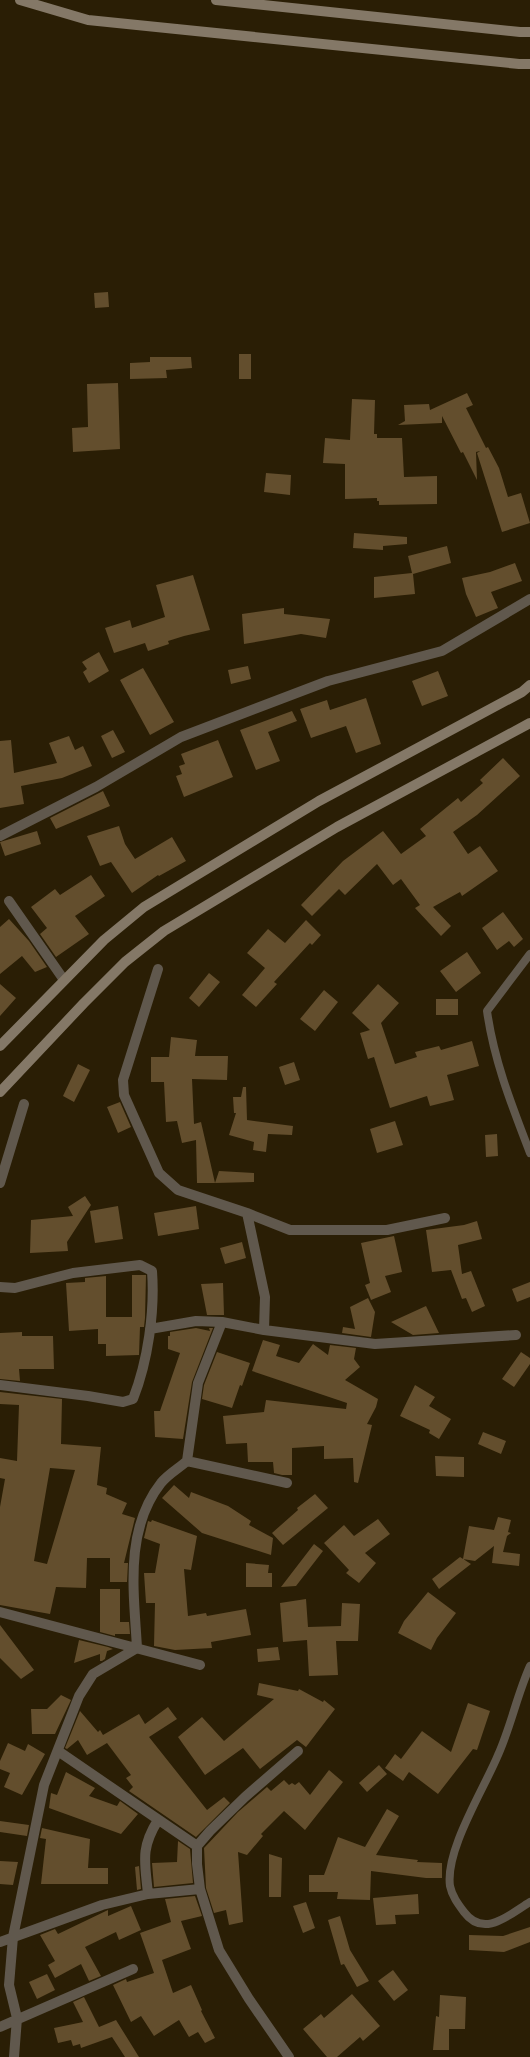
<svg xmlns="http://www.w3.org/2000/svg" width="530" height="2057" font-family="'PT Sans Narrow',sans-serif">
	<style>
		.building { fill: #634e2d; fill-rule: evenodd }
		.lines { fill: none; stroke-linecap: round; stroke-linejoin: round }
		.service { stroke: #60584d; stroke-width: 8 }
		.minor { stroke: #60584d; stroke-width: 10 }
		.tertiary { stroke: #60584d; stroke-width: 10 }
		.secondary { stroke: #847867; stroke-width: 10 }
	</style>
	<rect width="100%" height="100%" fill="#2a1e05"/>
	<path class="building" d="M108,292L109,307L95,308L94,293Z
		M239,354H251V379H239Z
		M150,357H191L192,368L166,370L167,378L130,379V363L150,362Z
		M118,383L120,449L73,452L72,428L88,427L87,384Z
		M467,393L473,405L466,408L486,448L488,447L499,468L508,497L521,493L530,523L502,532L477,453L480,451L476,452L477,480L463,452L461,453L442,416V423L398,425L405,421L404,405L429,404L430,410Z
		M352,399L375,400L374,434H377V438H402L404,477L437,476V504L379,505V501H377V498L345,499V464L323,463L324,451L325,438L350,440Z
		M266,473L291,475L290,495L264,492Z
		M354,533L407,537V544L383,546V550L353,548Z
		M447,546L451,563L413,574L415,594L374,598V577L412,573L408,556Z
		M515,563L522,581L491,592L498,608L476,617L466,594L462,578L490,572Z
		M193,575L210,630L184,636L168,641L169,644L148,651L145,643L114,653L105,628L130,620L132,628L165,617L156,585Z
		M284,608V614L330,619L326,638L301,634L244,644L242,614Z
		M99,652L109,671L89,683L83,672L87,669L82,662Z
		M248,666L251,679L231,684L228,670Z
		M143,668L174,722L150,735L120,680Z
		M438,671L448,696L422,706L412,681Z
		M366,698L381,744L356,753L346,726L311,738L300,709L327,700L330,710Z
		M292,711L297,721L268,732L280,761L256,770L240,730Z
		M113,730L125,752L112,758L101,736Z
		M69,736L75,750L83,746L92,766L62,778L21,786L24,804L0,808V741L11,740L14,773L57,763L49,743Z
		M218,740L233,777L184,797L176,776L182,774L179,766L185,764L181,754Z
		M503,758L520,776L477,815L453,832L468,854L480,846L498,871L462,896L460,892L433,907L451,926L441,936L415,908L420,905L401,879L393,885L377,864L345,895L339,889L312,916L301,905L343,861L383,831L401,854L426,836L420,829L458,798L461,802L483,783L480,780Z
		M103,791L110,806L56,829L50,818Z
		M119,826L125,844L135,859L172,837L186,861L159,876L158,875L132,893L111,862L100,866L87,836Z
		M37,831L41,844L5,856L0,842Z
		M91,875L105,896L75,916L89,934L56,957L40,934L47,928L31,907L55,889L60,895Z
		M503,912L523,939L514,947L509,941L497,950L482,928Z
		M9,919L29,941L47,967L35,972L22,956L0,974V927Z
		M306,920L321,935L312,945L310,943L274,982L277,984L256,1007L242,995L265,968L247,953L268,929L285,943Z
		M467,952L481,973L456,992L440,971Z
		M209,973L220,982L199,1007L189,998Z
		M0,984L16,998L0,1016Z
		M378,984L399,1003L381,1023L395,1064L417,1057L415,1052L439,1046L441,1050L472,1041L479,1066L447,1075L454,1100L430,1106L427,1096L390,1108L374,1057L368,1059L360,1033L370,1030L352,1013Z
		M324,990L338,1002L315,1031L300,1019Z
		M436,999H458V1015H436Z
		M171,1037L197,1040L195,1056H228L227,1080L192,1079L194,1124L201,1122L215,1183H197L196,1140L182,1143L177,1121L166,1122L164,1082H151V1057H169Z
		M294,1062L300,1080L285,1085L279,1067Z
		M78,1064L90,1070L74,1102L63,1096Z
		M243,1087H246L247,1120L293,1126L292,1135L268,1134L266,1152L253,1150L254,1142L229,1135L236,1113H234L233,1097H241Z
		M120,1102L131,1127L118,1133L107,1107Z
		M395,1121L403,1145L377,1153L370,1129Z
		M497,1134L498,1156L486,1157L485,1135Z
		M219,1171L254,1173V1182L215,1183Z
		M85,1196L91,1205L67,1242L68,1251L30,1253L31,1220L73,1216L68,1207Z
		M118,1206L123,1239L95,1243L90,1211Z
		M196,1206L199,1229L158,1236L154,1213Z
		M477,1221L482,1239L458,1245L462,1274L471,1271L485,1306L472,1312L466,1298L462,1299L451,1270L432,1272L426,1230L464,1225Z
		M394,1236L402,1272L385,1276L391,1292L371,1300L365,1285L370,1283L361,1243Z
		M242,1242L246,1258L225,1264L220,1248Z
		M132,1275H146L145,1318L144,1327H140L139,1355L106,1356V1344H98V1329L69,1331L66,1283L85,1282V1278L106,1276V1317H132Z
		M530,1282V1297L517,1302L512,1289Z
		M223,1283L224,1315H207L201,1284Z
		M368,1298L375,1312L371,1337L342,1333L343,1327L355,1329L350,1307Z
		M426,1306L439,1333L413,1335L391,1322Z
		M196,1328L210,1331L209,1328H213L192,1382L183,1439L155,1437L154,1411H160L180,1353L168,1349V1336H170V1332Z
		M22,1332V1336H53L54,1369H19L20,1381L0,1379V1333Z
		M263,1340L280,1345L276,1356L299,1363L313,1344L328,1355L330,1345L356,1348L354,1359L360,1367L345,1380L378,1399L376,1407L367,1424L372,1425L358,1483L354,1482L353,1458L324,1459V1446L292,1448V1475H282L274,1473L273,1462H248L247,1443L226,1444L223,1416L264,1412L266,1400L346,1409L347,1403L252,1371Z
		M217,1352L250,1363L242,1386L240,1385L232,1408L202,1399L204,1385Z
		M521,1352L530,1358V1364L514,1387L502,1379Z
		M415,1385L435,1397L429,1406L451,1419L439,1439L429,1433L430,1430L400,1416Z
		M0,1392L62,1399L61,1444L101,1447L97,1485L107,1488L106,1494L127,1503L122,1514L135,1518L124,1563H128L127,1582H110V1558H87L86,1588L56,1587L50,1614L0,1605V1507L5,1479L0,1478V1458L17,1461L19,1405L0,1404ZM50,1468L75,1470L47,1564L34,1561Z
		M483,1432L506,1441L501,1454L478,1444Z
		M435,1456L464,1457V1477L436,1476Z
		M174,1485L189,1498L191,1492L228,1506L251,1521L249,1525L273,1538L271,1555L202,1533L162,1498Z
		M315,1494L328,1508L283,1545L272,1533L298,1510L297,1508Z
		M498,1517L511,1520L508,1532L511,1533L507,1536L503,1552L520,1554L519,1566L492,1563L494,1546L475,1561L463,1559L469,1526L494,1530Z
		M378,1519L390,1534L365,1553L376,1563L359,1583L346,1573L349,1570L324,1543L344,1525L354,1536Z
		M152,1520L197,1536L191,1570L184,1569L188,1616L206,1613L207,1616L246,1609L251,1635L211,1642L212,1648L175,1650L154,1646L155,1603H146L144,1573H155L160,1544L144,1538L148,1521L151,1522Z
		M314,1544L323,1551L296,1586L281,1587Z
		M460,1557L471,1564L439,1589L432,1579Z
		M246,1563L269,1565L268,1573H272V1587H246Z
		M100,1589H120V1622H129L130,1634H115V1636L100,1632Z
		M428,1592L456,1613L437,1638L431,1650L398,1633L404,1621Z
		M306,1599L308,1627L341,1626L342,1603L360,1604L358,1641H336L338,1675L309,1676L307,1640L283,1642L280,1603Z
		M0,1625L34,1670L21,1679L0,1658Z
		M79,1640L108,1647L113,1649L107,1651L105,1659L102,1661H100V1654L74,1663Z
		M278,1647L280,1660L258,1662L257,1649Z
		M259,1683L298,1691L299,1689L323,1702L324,1700L335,1709L306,1747L297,1740L260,1769L243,1748L205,1775L178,1737L202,1717L224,1741L274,1699L257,1695Z
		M61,1695L71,1700L55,1734H32L31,1709H47Z
		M468,1703L490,1711L477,1750L473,1749L438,1794L409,1772L403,1781L385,1768L395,1754L401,1759L422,1731L451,1752Z
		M168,1707L177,1719L149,1737L207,1810L224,1797L230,1803L196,1837L129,1791L133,1787L126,1778L131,1775L107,1743L87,1755L78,1740L67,1749L65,1748L80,1711L98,1732L100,1730L103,1735L139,1714L145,1724Z
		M8,1743L25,1751L28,1744L45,1754L22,1795L4,1787L10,1773L0,1769V1761Z
		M379,1765L387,1774L367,1792L359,1783Z
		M329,1770L343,1782L305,1830L284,1811L261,1834L263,1836L247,1855L238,1852L243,1922L229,1925L226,1910L214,1913L206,1888L204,1848L238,1812L267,1787L271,1791L284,1780L289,1785L292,1783L295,1785L299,1782L310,1795Z
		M66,1772L95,1788L89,1796L117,1806L120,1801L138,1814L121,1834L49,1808L51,1793L57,1795Z
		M387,1809L399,1816L376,1855L418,1860L417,1862L442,1863V1878H426L371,1871L370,1900L337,1899L338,1892H309V1875H324L338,1837L365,1847Z
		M0,1821L29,1825L27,1836L0,1832Z
		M42,1828L90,1839L88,1868H108V1884H41L46,1839L40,1838Z
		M178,1841L190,1849L193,1883L154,1887L152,1863L177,1862Z
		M269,1854L282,1858L281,1897H269Z
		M0,1861L18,1862L13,1885L0,1884Z
		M139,1866L141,1889L137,1890L135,1867Z
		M418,1894L419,1914L395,1915L396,1924L376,1925L373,1898Z
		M195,1896L202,1916L181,1921L191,1949L162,1960L173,1993L191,1985L202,2010L201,2011L215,2038L205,2043L198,2032L189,2037L179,2020L154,2036L141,2016L131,2022L113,1985L126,1979L127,1982L154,1973L140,1933L171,1922L165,1899Z
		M306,1902L315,1928L303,1933L293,1906Z
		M131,1906L141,1930L119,1940L116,1932L85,1947L101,1976L89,1981L81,1964L55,1978L48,1965L55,1961L40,1935L55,1929L58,1934L108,1910V1916Z
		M340,1916L350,1950L369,1981L357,1987L344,1964L341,1965L328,1920Z
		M530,1927V1942L504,1952L469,1950V1935L503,1936Z
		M393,1970L408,1990L394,2001L378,1981Z
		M47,1974L55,1990L37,1999L29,1982Z
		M352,1994L380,2026L363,2041L360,2037L337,2057H327L303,2029L321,2014L324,2018Z
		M440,1995L466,1997L465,2029H449V2050H433L436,2016L439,2017Z
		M84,1997L99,2027L116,2020L139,2057H125L112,2037L81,2048L80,2044L73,2046L71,2040L58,2043L54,2028L83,2022L73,2002Z"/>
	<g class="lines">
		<path class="service" d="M530,954L487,1011C494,1061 512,1106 530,1153
			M530,1666C517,1695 511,1726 498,1755C484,1789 445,1850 450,1886C452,1896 458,1904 464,1912C484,1939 510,1914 530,1902"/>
		<path class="minor" d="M9,901L64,980
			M158,969L123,1080L124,1095L159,1173L178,1190L247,1213L290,1230H387L445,1218
			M0,1183L24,1104
			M247,1213L265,1297L264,1330
			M0,1287L15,1288L73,1273L140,1265L152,1271C155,1311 148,1361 133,1399L123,1402L88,1396L0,1385
			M150,1329L196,1321L222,1322L264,1330L375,1344L516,1335
			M187,1461L287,1483
			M0,1612L200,1665
			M58,1751L197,1846
			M148,1894C145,1862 140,1849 158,1820
			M0,1942L102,1905L148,1894L200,1889
			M0,2027L133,1969
			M14,2057L17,2018L9,1985L13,1937L44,1785L79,1696L93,1674L137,1648C134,1593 124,1530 161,1483C167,1475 179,1468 187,1461L198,1383L222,1322
			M289,2057L249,1999L219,1950L200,1889L197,1864V1846L210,1831L245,1797L298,1751"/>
		<path class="tertiary" d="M0,836L96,787L181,737L328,681L442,651L530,599"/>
		<path class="secondary" d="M20,0L88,20L519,64H530
			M216,0L520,32H530
			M0,1046L104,940L144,907L319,801L522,692L530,685
			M0,1092L84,1003L125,962L164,931L337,827L530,723"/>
	</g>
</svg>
